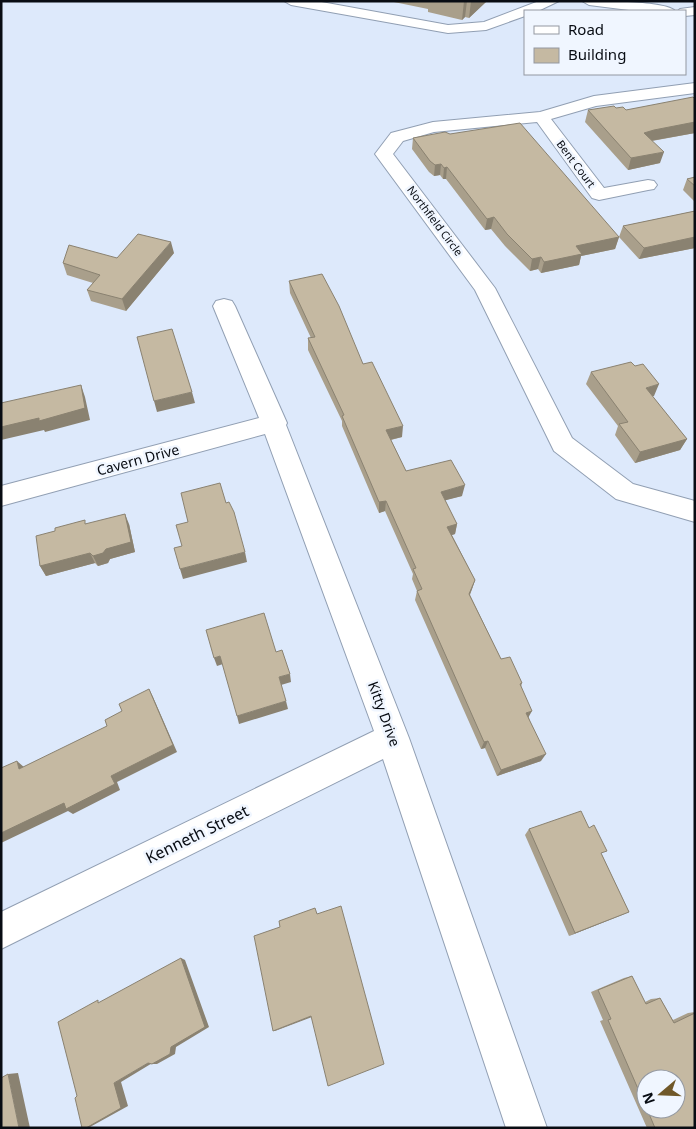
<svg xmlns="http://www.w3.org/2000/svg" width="696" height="1129" font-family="'Noto Sans',sans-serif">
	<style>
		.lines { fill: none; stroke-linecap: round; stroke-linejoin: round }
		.street-casing { stroke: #919fb3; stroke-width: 2 }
		.street { fill: #fff; fill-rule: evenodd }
		.wall { fill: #a99f8b; fill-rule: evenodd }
		.shaded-wall { fill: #8a8271 }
		.building { fill: #c5b9a2; stroke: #8a8271 }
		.labels { text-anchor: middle; stroke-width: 5; stroke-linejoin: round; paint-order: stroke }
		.far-street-label { font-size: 11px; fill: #080c13; stroke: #f0f6ff }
		.street-label { font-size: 14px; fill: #080c13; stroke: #f0f6ff }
		.near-street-label { font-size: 16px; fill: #080c13; stroke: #f0f6ff }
	</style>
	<rect width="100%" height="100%" fill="#dde9fb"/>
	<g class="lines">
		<defs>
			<path id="street" d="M284,1H316L448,25L484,22L539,1H559L538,11H525V16L486,30L448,33L291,5Z
				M582,1C598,1 667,1 675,11H637L589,5Z
				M695,7V15L685,16V11H678L680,9Z
				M695,83V93L596,106L551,119L604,188L648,180L654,181L657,185L654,189L648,190L599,200L592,198L537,122L434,132L403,141L393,154L495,288L572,438L633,484L695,501V522L616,499L554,451L475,290L375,154L391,133L433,122L540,112L594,96Z
				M224,299L232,301L235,306L287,423L286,425L409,738L547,1128H506L383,759L1,949V912L374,731L265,434L1,506V486L259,418L213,306L216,301Z"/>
		</defs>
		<use href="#street" class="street-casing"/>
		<use href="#street" class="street"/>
	</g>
	<path class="wall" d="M389,1H487L469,18L465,17L462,20L428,12V9Z
		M695,99V133L652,141L660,163L628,170L585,122L588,110L616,108L626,110Z
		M413,138L619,237L615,249L581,256L579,265L541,273L538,269L530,271L505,246L491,229L485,230L446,179H443L440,175L434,176L429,172L412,149Z
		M695,177V202L683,190L687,179Z
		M695,211V248L639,259L619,237L623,226Z
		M174,253L126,311L91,301L87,290L93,283L67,275L63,263L117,258Z
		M289,281L363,364L402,437L391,440L406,471L462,496L445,500L457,524L455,534L452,535L475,580L470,595L501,659L522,683L521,687L529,718L541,761L497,776L485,748L481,749L415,600L417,591L412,579L413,574L385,511L379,513L342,426V421L308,350V338H311L290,293Z
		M591,372L654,396H652L687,439L680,450L635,463L615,435L618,426L586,384Z
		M86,524H129L135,552L110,559L108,563L98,566L95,563L46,576L40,566Z
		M529,829L602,855L629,912L569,936L525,835Z
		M632,976L645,1002L651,999L660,998L673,1020L688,1013L695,1012V1126L692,1128H647L600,1021L603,1020L591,992L624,978ZM646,1079L676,1109H646Z"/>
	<path class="shaded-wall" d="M464,1H467L465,17L462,20Z
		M471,1H487L469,18Z
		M695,122V133L650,141L644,133L654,130Z
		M664,152L660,163L628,170L631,158Z
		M441,164L440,175L434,176L435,165Z
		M447,167L446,179H443L444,168Z
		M494,217L491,229L485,230L487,219Z
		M619,237L615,249L581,256L579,265L541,273L544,262L576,246Z
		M695,237V248L639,259L644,248Z
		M171,242L174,253L126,311L122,299Z
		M541,257L538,269L530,271L532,259Z
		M659,384L654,396L640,399L646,388Z
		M81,385L85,397L90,420L45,432L44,430L1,440V427Z
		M192,392L195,403L157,412L154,401Z
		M403,426L402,437L385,441L386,430Z
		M687,439L680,450L635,463L640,452Z
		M465,485L462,496L439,502L441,492Z
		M386,501L385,511L379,513V502Z
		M125,514L129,524L135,552L110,559L108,563L98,566L93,556Z
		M457,524L455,534L445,537L447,527Z
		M245,552L247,562L183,579L180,569Z
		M90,553L95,563L46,576L40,566Z
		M475,580L472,589L466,603L469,594Z
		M220,656L223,664L217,666L214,658Z
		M290,674L291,682L281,685L279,677Z
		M149,689L153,697L177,752L117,782L120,790L73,814L68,811L1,843V833L111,776Z
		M286,701L288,709L239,724L237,716Z
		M532,711L528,718L526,713Z
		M488,741L485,748L481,749L484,742Z
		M546,754L541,761L497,776L501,770Z
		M17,761L25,768L19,769Z
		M629,912L622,915L569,936L575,933Z
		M181,958L185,960L209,1027L176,1047L175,1054L157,1064H152Z
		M311,1016L312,1017L275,1031H273Z
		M154,1062L121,1082L128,1106L90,1127L86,1128L114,1083L148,1063Z
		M18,1073L30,1128H19L8,1074Z"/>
	<path class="building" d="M693,97L695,99V122L654,130L644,133L664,152L631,158L588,110L614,106L616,108L623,107L626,110Z
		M520,123L619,237L576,246L582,254L544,262L541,257L532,259L507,234L494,217L487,219L447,167L444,168L441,164L435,165L430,161L413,138L445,132L450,134Z
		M695,177V186L687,179Z
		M695,211V237L644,248L623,226Z
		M138,234L171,242L122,299L87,290L100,275L63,263L69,245L117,258Z
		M322,274L339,306L363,364L372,362L403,426L386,430L406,471L451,460L465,485L441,492L457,524L447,527L475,580L469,594L501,659L510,657L522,683L520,684L532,711L526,713L546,754L501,770L488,741L484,742L417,591L422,589L413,569L416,568L386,501L379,502L342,416L344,415L308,338L315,337L289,281Z
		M172,329L192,392L154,401L137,337Z
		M631,362L635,366L643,364L659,384L646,388L687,439L640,452L619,424L628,422L591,372Z
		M81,385L85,408L39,421V418L1,427V403Z
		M220,483L226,503L229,502L234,512L245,552L180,569L174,548L182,546L176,525L188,522L181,493Z
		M125,514L131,542L106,549L103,553L93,556L90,553L40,566L36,536L55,531V528L85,520V524Z
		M264,613L276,652L282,650L290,674L279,677L286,701L237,716L220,656L214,658L206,630Z
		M149,689L173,745L111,776L115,784L66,809L64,803L1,833V768L17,761L19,769L107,726L105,720L122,711L119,704Z
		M581,811L589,828L594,825L607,851L601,853L629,912L575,933L529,829Z
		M341,906L384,1064L328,1086L311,1016L273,1031L254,936L280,927L279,921L315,908L317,914Z
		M181,958L205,1027L171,1047L170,1054L152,1064L148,1063L114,1083L121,1108L86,1128H82L75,1098L77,1096L58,1022L98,1000V1003Z
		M632,976L646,1004L660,998L674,1023L695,1013V1126L692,1128H655L647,1109H676V1079H646V1107L608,1020L611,1019L598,990Z
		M8,1074L19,1128H1V1078Z"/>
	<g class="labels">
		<g class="far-street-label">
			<text transform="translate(576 164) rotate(53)" y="4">Bent Court</text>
			<text transform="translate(435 221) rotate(53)" y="4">Northfield Circle</text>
		</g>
		<g class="street-label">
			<text transform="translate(138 460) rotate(-15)" y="5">Cavern Drive</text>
			<text transform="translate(384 714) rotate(70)" y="5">Kitty Drive</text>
		</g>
		<g class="near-street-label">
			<text transform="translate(197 834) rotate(-26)" y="6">Kenneth Street</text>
		</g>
	</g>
	<rect width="696" height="1129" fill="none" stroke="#080c13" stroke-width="5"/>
	<rect x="524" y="10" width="162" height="65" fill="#f0f6ff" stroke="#9398a1"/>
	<rect x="534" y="26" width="25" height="8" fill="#ffffff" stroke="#9398a1"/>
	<text x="568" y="35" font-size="15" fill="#080c13">Road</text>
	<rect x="534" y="48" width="25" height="15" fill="#c5b9a2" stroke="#9398a1"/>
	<text x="568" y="60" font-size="15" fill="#080c13">Building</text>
	<g transform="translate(661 1094) rotate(251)"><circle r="24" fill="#f0f6ff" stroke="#9398a1"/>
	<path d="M0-4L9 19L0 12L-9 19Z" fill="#705829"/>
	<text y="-8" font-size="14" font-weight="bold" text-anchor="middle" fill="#080c13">N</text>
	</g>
</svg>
